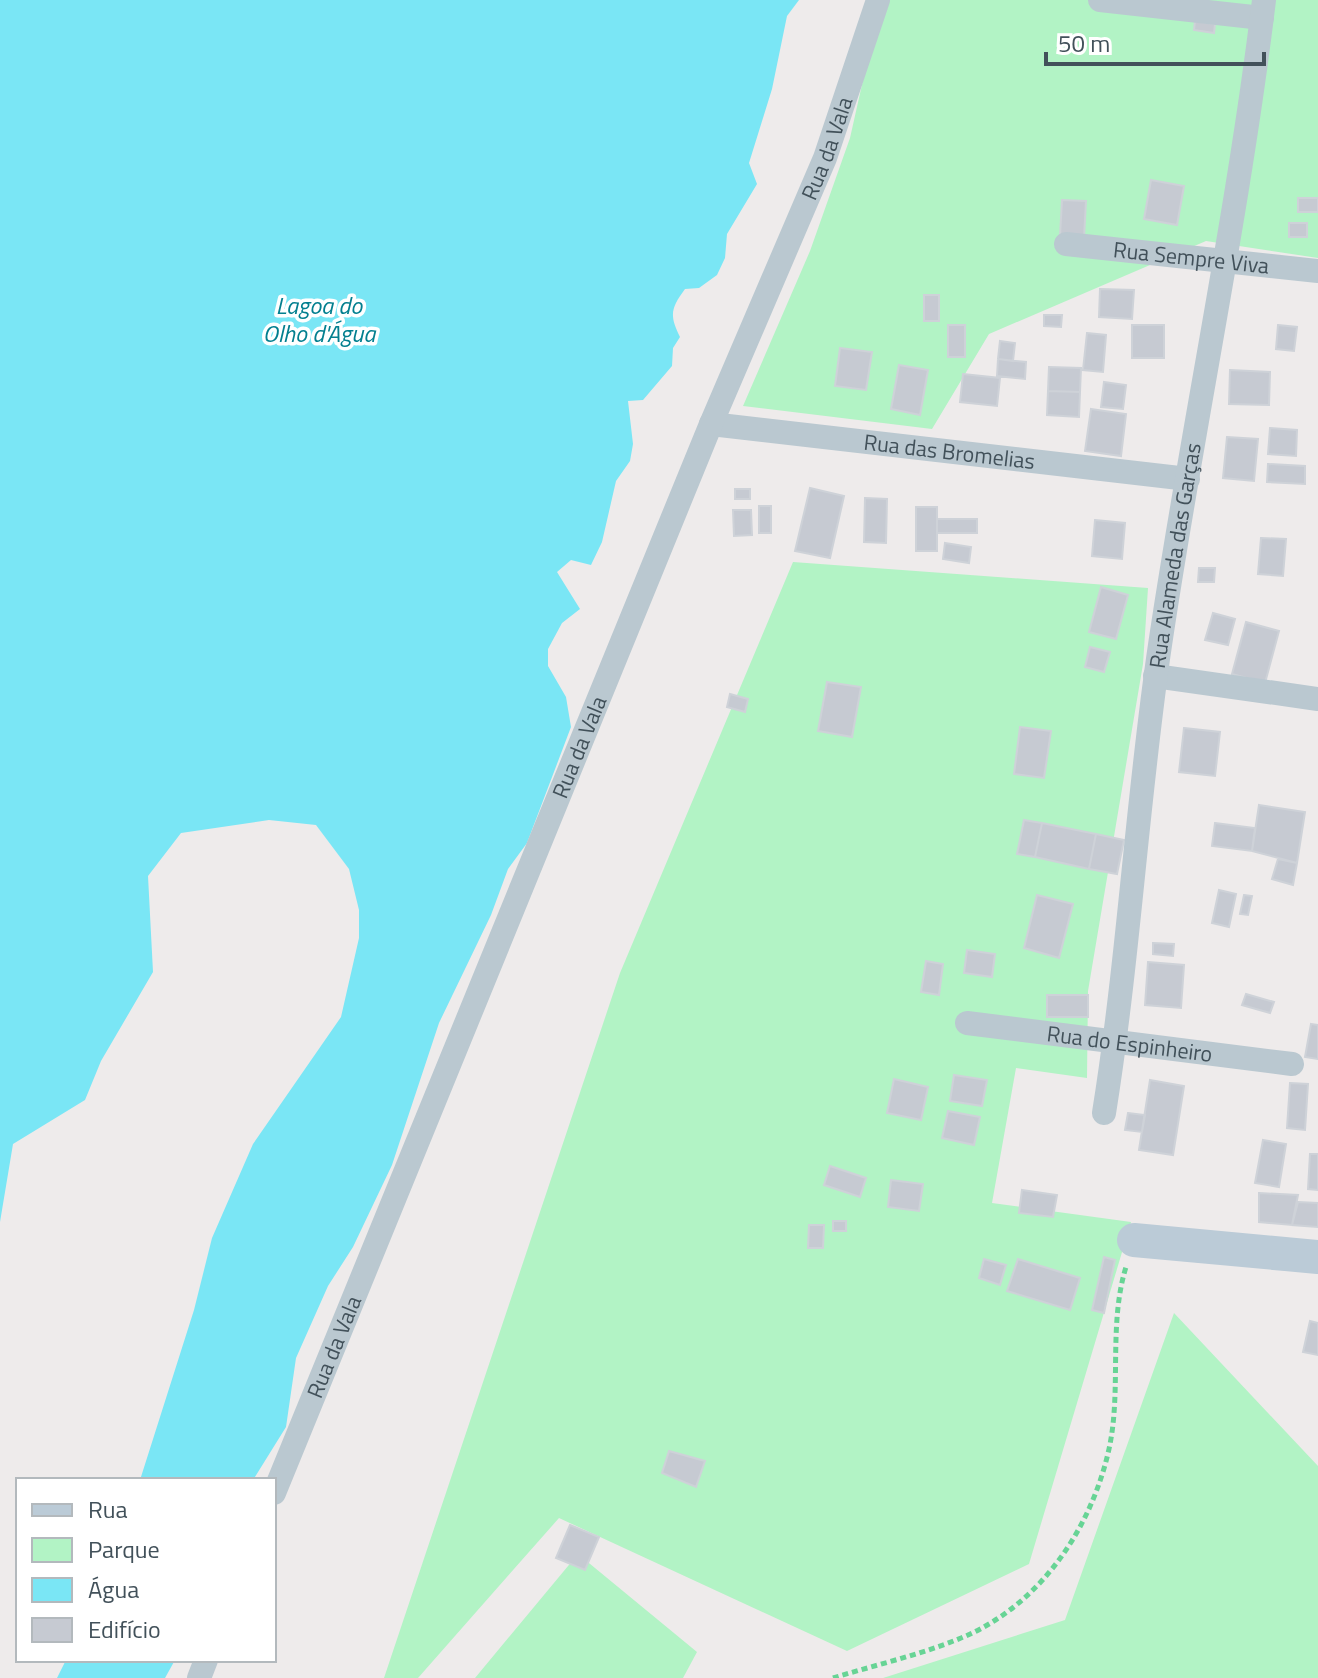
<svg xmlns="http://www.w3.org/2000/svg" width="1318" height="1678" font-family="'Titillium Web',sans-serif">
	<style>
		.green { fill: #b2f3c5 }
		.water { fill: #7ae6f5 }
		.building { fill: #c6cad2; stroke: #ced2d8; stroke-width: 2 }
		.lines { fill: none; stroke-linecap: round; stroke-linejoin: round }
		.path { stroke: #67d495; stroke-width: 5; stroke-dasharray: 6 4; stroke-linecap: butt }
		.street { stroke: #bac8d0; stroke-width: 24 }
		.secondary { stroke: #bbcbd7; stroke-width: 34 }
		.labels { text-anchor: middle; stroke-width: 7; stroke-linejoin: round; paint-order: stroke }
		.street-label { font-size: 22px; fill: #42515a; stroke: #fff }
		.water-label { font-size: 24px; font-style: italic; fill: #037f8f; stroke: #fff }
	</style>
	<rect width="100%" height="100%" fill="#eeebeb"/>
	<path class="green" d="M881,0H1318V258L1206,241L989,334L932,429L743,406L810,251L850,138Z
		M793,562L1148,588L1143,664L1088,991L1087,1078L1016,1068L992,1203L1131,1222L1029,1564L847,1651L559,1518L418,1678H384L620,973Z
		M1174,1313L1318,1466V1678H883L1065,1620Z
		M578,1554L697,1652L683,1678H475Z"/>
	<path class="water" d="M0,0H799L787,16L772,89L749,163L757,184L727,234L725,258L717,275L699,288L685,289C671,308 669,315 680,337L673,348L672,366L643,400L628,401L633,444L630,461L616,481L602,542L591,565L571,560L557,572L580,609L562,623L548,649V666L566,697L571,727L527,843L508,869L491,915L439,1023L392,1165L353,1247L328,1286L296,1358L286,1427L253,1480H140L194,1310L212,1238L253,1144L341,1017L359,938V910L349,869L316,825L269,820L181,833L148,876L153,972L101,1061L85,1100L13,1144L0,1222Z
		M66,1660H175L165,1678H57Z"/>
	<path class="building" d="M1195,21L1215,24L1214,33L1194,30Z
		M1151,180L1184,186L1177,225L1144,219Z
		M1298,198H1318V212H1298Z
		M1062,200L1086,201L1084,238L1060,236Z
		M1289,223H1307V237H1289Z
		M1100,289L1134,290L1132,319L1099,317Z
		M924,295H939V321H924Z
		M1044,315H1062L1061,327L1044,326Z
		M948,325H965V357H948Z
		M1132,325H1164V358H1132Z
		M1278,325L1297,327L1294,351L1276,349Z
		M1087,333L1106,335L1103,372L1083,370Z
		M1000,341L1015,343L1013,361L998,359Z
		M840,348L872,352L866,390L835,386Z
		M998,359L1026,362L1025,379L997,376Z
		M899,365L928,370L920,415L891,409Z
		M1049,367L1081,368L1080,392L1048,391Z
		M1230,370L1270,372L1269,405L1229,404Z
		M963,374L1000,378L997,406L960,402Z
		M1104,382L1126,385L1123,409L1101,407Z
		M1048,391L1080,392L1079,417L1047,415Z
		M1091,409L1126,414L1121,456L1085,451Z
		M1270,428L1297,430L1296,456L1268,454Z
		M1227,437L1258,439L1254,481L1223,478Z
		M1268,464L1305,466V484L1267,482Z
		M810,488L844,496L830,558L795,551Z
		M735,489H750V499H735Z
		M865,498L887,499L886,543L864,542Z
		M759,506H771V533H759Z
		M916,507H937V551H916Z
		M733,510H751L752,535L734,536Z
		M937,519H977V533H937Z
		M1095,520L1125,523L1122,559L1092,556Z
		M1261,538L1286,539L1283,576L1258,574Z
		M945,543L971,547L969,563L943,559Z
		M1199,568H1215L1214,582H1198Z
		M1101,587L1128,595L1116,639L1089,632Z
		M1213,613L1235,619L1228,645L1205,640Z
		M1246,622L1279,631L1265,683L1232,674Z
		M1090,647L1110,652L1104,672L1085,667Z
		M827,682L861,687L852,737L818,731Z
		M730,694L748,699L745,712L727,707Z
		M1020,727L1051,731L1044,778L1014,774Z
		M1184,728L1220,732L1215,776L1179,772Z
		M1259,805L1305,812L1297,863L1252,851Z
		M1024,820L1042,823L1035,857L1017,854Z
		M1042,823L1096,834L1089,869L1035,857Z
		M1215,823L1255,828L1252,851L1212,846Z
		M1096,834L1124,840L1117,874L1089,869Z
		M1278,859L1297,863L1293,885L1272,879Z
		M1219,890L1236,894L1229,927L1212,923Z
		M1037,895L1073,904L1059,958L1024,948Z
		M1244,895L1252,896L1248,915L1240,914Z
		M1153,943L1174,944L1173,956L1153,954Z
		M967,950L995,954L992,977L964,973Z
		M926,961L943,964L939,995L921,992Z
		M1148,962L1184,965L1181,1008L1145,1005Z
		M1246,994L1274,1002L1270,1013L1242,1005Z
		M1047,995H1088V1017H1047Z
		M1311,1024L1318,1025V1059L1305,1057Z
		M954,1075L987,1080L982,1106L950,1101Z
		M894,1079L928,1087L921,1120L887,1113Z
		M1150,1080L1184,1086L1173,1155L1139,1150Z
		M1290,1083L1308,1084L1305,1130L1287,1128Z
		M948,1111L980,1117L974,1145L942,1138Z
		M1128,1113L1145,1115L1142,1132L1125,1130Z
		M1263,1140L1286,1144L1279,1187L1255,1183Z
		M1310,1154H1318V1190L1308,1189Z
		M830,1166L866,1178L860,1197L824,1185Z
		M891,1180L923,1184L919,1211L888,1207Z
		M1022,1190L1057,1195L1053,1217L1019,1213Z
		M1259,1193L1298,1195L1292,1225L1259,1222Z
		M1298,1202L1318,1203V1227L1292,1225Z
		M833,1221H846V1231H833Z
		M809,1225H824L823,1248H808Z
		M1104,1257L1115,1260L1104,1313L1092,1310Z
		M984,1259L1006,1265L1000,1285L979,1278Z
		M1018,1259L1080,1278L1070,1310L1007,1291Z
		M1310,1321L1318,1323V1355L1303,1352Z
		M669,1451L705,1461L696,1487L662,1473Z
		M570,1525L599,1537L585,1570L556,1558Z"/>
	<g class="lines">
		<path class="path" d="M833,1678C875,1665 920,1655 961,1638C1039,1606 1091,1530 1109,1449C1122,1390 1108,1325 1126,1267"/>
		<g class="street">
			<path d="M1100,0L1262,18"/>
			<path id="s1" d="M1066,244L1318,271"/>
			<path id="s2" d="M711,424L1188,479"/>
			<path d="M1155,676L1318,699"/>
			<path id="s3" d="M967,1023L1292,1064"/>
			<path id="s4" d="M1104,1113C1129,957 1137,800 1160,645C1192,429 1238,216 1264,0"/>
			<path id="s5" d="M274,1493L711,424L825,158L878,0"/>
			<path d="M199,1678L206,1660"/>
		</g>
		<path class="secondary" d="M1134,1240L1318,1257"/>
	</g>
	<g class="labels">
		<g class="street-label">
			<text dy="8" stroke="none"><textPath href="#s5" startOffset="1454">Rua da Vala</textPath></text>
			<text dy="8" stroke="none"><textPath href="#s1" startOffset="126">Rua Sempre Viva</textPath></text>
			<text dy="8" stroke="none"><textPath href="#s2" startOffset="240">Rua das Bromelias</textPath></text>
			<text dy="8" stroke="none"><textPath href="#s4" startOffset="562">Rua Alameda das Garças</textPath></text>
			<text dy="8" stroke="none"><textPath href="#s5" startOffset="806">Rua da Vala</textPath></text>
			<text dy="8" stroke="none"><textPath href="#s3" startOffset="164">Rua do Espinheiro</textPath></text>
			<text dy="8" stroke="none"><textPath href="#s5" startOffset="158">Rua da Vala</textPath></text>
		</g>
		<g class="water-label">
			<text x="319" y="314">Lagoa do<tspan x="319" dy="28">Olho d'Água</tspan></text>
		</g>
	</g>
	<rect x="16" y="1478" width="260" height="184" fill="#ffffff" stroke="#b3b9bd" stroke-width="2"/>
	<rect x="32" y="1504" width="40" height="12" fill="#bbcbd7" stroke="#b3b9bd" stroke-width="2"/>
	<text x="88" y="1518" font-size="24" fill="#42515a">Rua</text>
	<rect x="32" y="1538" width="40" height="24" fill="#b2f3c5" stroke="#b3b9bd" stroke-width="2"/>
	<text x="88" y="1558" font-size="24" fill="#42515a">Parque</text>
	<rect x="32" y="1578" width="40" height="24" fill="#7ae6f5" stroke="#b3b9bd" stroke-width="2"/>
	<text x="88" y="1598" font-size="24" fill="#42515a">Água</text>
	<rect x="32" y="1618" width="40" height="24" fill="#c6cad2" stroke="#b3b9bd" stroke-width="2"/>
	<text x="88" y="1638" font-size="24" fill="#42515a">Edifício</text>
	<path d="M1046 52v12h218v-12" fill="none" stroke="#42515a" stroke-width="4"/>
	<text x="1058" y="52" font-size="24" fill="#42515a" stroke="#ffffff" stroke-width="6" paint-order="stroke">50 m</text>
</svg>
